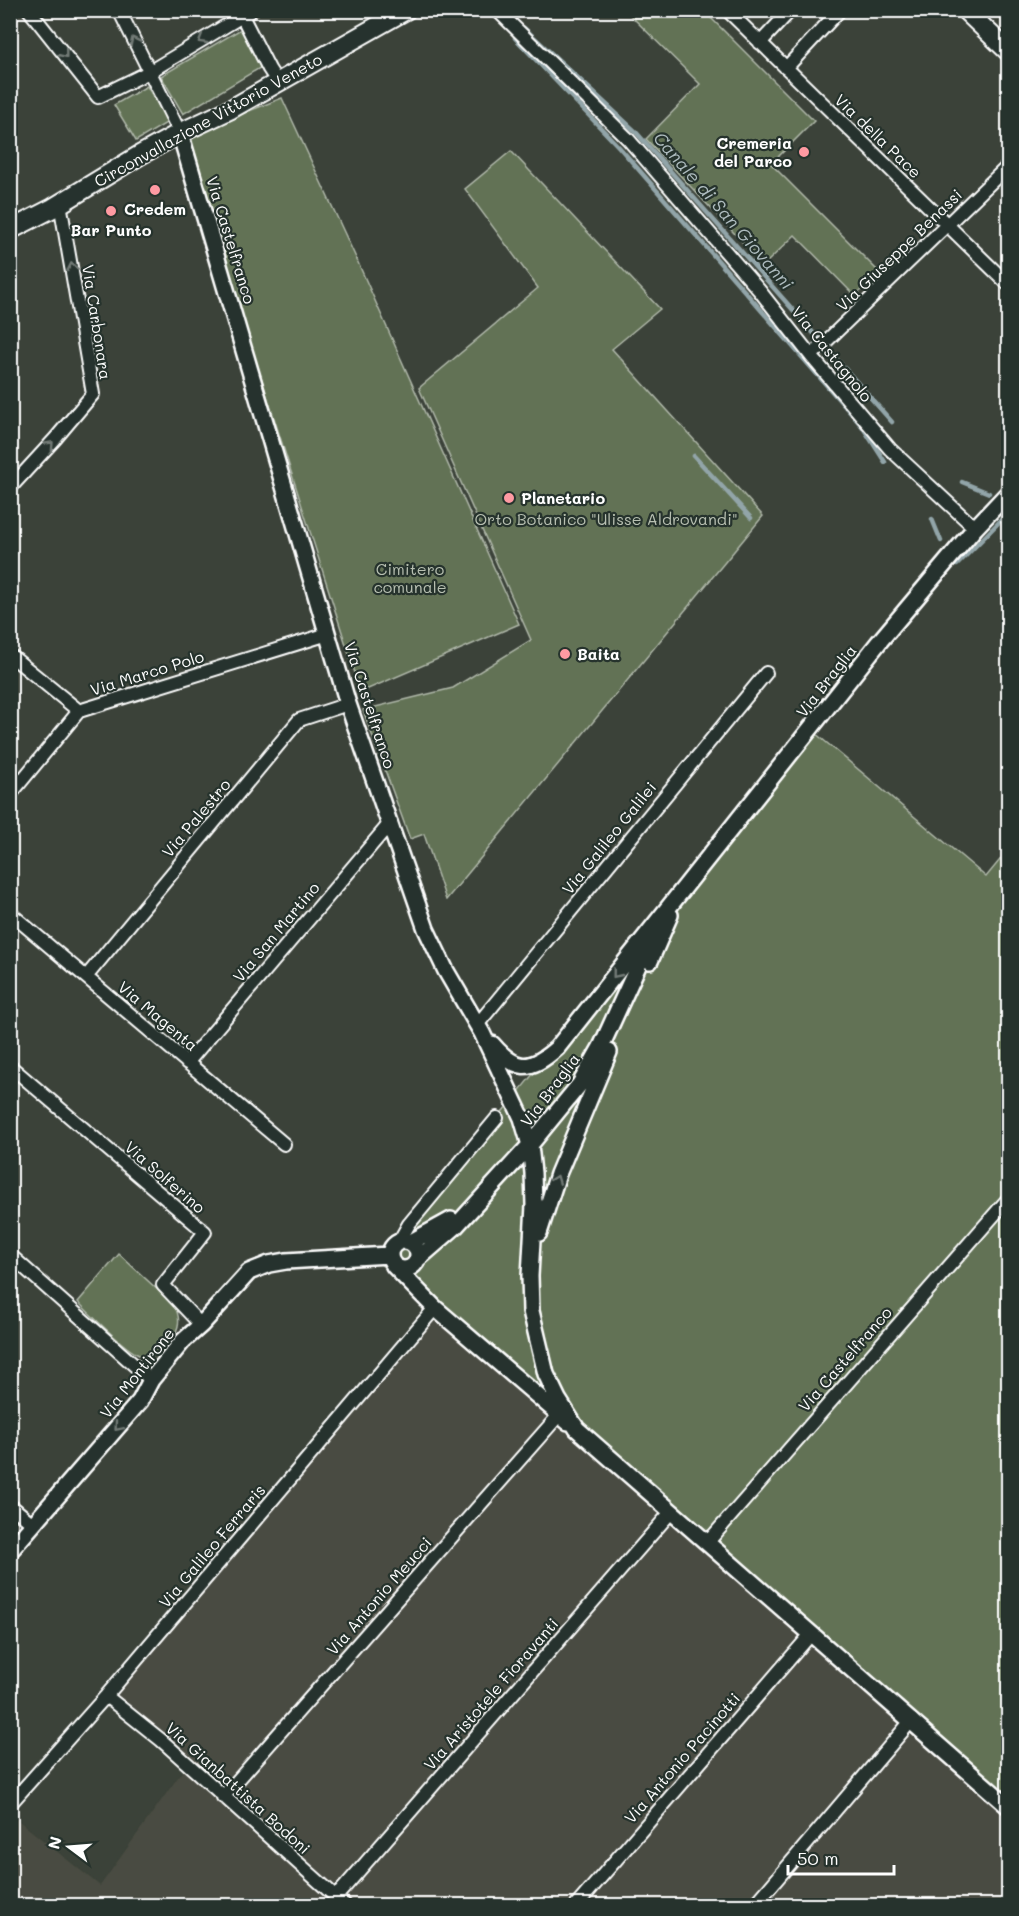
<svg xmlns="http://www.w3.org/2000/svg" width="1019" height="1916" font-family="Mali,sans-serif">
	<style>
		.built { fill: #4a4c42 }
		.green { fill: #627255; stroke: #b0b8aa; stroke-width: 1.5 }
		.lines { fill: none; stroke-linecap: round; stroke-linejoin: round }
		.stream { stroke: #92a5a9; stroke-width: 4.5 }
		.minor-casing { stroke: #fff; stroke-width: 16 }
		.tertiary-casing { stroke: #fff; stroke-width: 20 }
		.secondary-casing { stroke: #fff; stroke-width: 22 }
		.minor { stroke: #26332d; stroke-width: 12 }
		.tertiary { stroke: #26332d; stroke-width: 15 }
		.secondary { stroke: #26332d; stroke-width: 18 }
		.oneway { stroke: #727a76 }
		.poi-dot { fill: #ff9aa2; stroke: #26332d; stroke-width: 2 }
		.labels { text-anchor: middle; stroke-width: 4.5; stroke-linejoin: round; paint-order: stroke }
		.street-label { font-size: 16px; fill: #fff; stroke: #26332d }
		.poi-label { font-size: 16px; font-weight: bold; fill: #fff; stroke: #26332d }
		.park-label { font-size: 16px; fill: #b8c0b2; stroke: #26332d }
		.water-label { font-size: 18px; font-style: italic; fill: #aebcbf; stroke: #26332d }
	</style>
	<rect width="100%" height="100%" fill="#3b4239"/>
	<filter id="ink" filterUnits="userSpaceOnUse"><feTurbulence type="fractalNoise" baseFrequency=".0167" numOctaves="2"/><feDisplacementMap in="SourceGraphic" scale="12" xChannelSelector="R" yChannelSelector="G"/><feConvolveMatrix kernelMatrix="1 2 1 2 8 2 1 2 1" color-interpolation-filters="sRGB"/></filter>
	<g filter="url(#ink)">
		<path class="built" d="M432,1309L1008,1806V1905H11L10,1814L100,1886L189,1762L104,1694Z"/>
		<path class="green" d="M626,11H704L814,121L771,164L879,272L855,296L795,235L764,265L646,139L700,84Z
			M241,29L263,66L183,114L161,76Z
			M147,86L168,122L136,141L114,105Z
			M282,98L356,258L519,624L361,692L247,333L189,135Z
			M511,151L660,309L612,349L763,516L446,900L424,834L410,839L363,710L453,688L531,640L419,388L538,288L465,189Z
			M808,727L986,877L1008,850V1806L379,1263L547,1057Z
			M119,1254L174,1305C181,1318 180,1328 171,1340C164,1350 153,1359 139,1355C126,1350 90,1314 78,1302Z"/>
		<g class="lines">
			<path class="stream" d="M524,28L635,131L892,422
				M515,38L619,147L862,426L885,462
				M694,456L751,518
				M962,482L989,493
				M932,519L941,541
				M951,564L957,565L1008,513"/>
			<defs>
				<path id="minor" d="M29,10L98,97L149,72L252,10
					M119,10L180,133
					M239,10L269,69L278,83
					M497,10L628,139L759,290L811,356L890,449L975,528
					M727,10L1008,284
					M760,43L791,10
					M786,68L840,10
					M811,356L1008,166
					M10,488L55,439L93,394L60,203
					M10,655L79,711
					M10,795L79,711L328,634
					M10,913L284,1144
					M86,977L299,720L348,704
					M477,1025L766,673
					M187,1063L391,822
					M10,1066L205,1232L163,1285L201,1325
					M400,1240L409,1224L497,1118
					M10,1255L151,1380
					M10,1505L34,1525
					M707,1543L1008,1199
					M106,1696L161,1740L346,1906
					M223,1797L559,1415
					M10,1804L106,1696L435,1308
					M336,1897L671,1512
					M576,1906L812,1633
					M754,1906L912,1720"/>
				<path id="tertiary" d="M180,133L348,704L426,929L446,971L482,1033L522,1118L530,1145L533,1173L534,1205L530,1276L531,1311L546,1374L558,1399L577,1429L1008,1806
					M650,961L670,915
					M492,1044C516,1072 530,1072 557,1048L879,642L975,528L1008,493
					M539,1233L558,1174L609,1052
					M390 1255a14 14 0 1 1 28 0a14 14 0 1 1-28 0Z
					M411,1242L451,1220
					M418,1259L456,1226L530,1145L580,1084L601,1047L647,946
					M394,1266L435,1308L568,1422
					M10,1551L140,1401L151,1380L183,1341L201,1325L249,1272L269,1264L286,1261L389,1255"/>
				<path id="secondary" d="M965,10L1008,51
					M10,230L53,208L140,155L180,133L231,109L406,10"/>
			</defs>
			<use href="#minor" class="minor-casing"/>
			<use href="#tertiary" class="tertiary-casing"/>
			<use href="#secondary" class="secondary-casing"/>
			<use href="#minor" class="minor"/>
			<use href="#tertiary" class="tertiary"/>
			<use href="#secondary" class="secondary"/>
		</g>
		<defs><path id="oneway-chevron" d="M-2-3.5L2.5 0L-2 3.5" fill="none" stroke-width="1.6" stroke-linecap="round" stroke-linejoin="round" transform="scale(1.5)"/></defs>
		<g class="oneway">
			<use href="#oneway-chevron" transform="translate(202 40) rotate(149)"/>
			<use href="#oneway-chevron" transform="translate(134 41) rotate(-116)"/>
			<use href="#oneway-chevron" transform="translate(64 54) rotate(51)"/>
			<use href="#oneway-chevron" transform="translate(72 267) rotate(-101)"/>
			<use href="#oneway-chevron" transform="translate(50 445) rotate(-48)"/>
			<use href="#oneway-chevron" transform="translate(616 974) rotate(129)"/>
			<use href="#oneway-chevron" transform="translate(556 1179) rotate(-69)"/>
			<use href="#oneway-chevron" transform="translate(118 1427) rotate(131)"/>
		</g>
	</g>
	<g class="poi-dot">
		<circle cx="804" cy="152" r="6"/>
		<circle cx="155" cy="190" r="6"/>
		<circle cx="111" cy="211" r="6"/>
		<circle cx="509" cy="498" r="6"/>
		<circle cx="565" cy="654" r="6"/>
	</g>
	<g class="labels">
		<g class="street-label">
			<text transform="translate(208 120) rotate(-29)" y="6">Circonvallazione Vittorio Veneto</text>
			<text transform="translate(878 136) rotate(44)" y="6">Via della Pace</text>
			<text transform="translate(231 240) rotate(73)" y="6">Via Castelfranco</text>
			<text transform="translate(899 250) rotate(-44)" y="6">Via Giuseppe Benassi</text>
			<text transform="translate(97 322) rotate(81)" y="6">Via Carbonara</text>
			<text transform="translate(832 354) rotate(51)" y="6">Via Castagnolo</text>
			<text transform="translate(147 673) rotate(-17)" y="6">Via Marco Polo</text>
			<text transform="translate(826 681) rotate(-52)" y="6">Via Braglia</text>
			<text transform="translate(370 705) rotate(72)" y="6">Via Castelfranco</text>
			<text transform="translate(196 818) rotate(-50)" y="6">Via Palestro</text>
			<text transform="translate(609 838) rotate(-51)" y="6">Via Galileo Galilei</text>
			<text transform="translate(276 932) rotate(-50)" y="6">Via San Martino</text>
			<text transform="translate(158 1016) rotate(40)" y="6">Via Magenta</text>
			<text transform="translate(550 1090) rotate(-53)" y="6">Via Braglia</text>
			<text transform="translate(165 1177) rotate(41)" y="6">Via Solferino</text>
			<text transform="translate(845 1359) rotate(-49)" y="6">Via Castelfranco</text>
			<text transform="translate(137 1373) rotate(-52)" y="6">Via Montirone</text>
			<text transform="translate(212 1546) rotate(-50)" y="6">Via Galileo Ferraris</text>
			<text transform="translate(379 1596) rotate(-49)" y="6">Via Antonio Meucci</text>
			<text transform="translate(491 1694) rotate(-49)" y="6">Via Aristotele Fioravanti</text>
			<text transform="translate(682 1758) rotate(-49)" y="6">Via Antonio Pacinotti</text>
			<text transform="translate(238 1788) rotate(42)" y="6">Via Gianbattista Bodoni</text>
		</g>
		<g class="poi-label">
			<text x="792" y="149" text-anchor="end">Cremeria<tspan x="792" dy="18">del Parco</tspan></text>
			<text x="155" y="215">Credem</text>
			<text x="111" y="236">Bar Punto</text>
			<text x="521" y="504" text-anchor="start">Planetario</text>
			<text x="577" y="660" text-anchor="start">Baita</text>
		</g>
		<g class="park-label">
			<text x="606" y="525">Orto Botanico "Ulisse Aldrovandi"</text>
			<text x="410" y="575">Cimitero<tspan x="410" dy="18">comunale</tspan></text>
		</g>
		<g class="water-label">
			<text transform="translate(723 211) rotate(49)" y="6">Canale di San Giovanni</text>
		</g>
	</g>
	<rect width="1019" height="1916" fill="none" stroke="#26332d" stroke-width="36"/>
	<rect x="18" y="18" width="983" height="1880" fill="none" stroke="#fff" stroke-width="2" filter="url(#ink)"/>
	<g transform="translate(69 1847) rotate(286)" stroke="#26332d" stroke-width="4.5" paint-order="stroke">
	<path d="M0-4.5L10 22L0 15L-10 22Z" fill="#ffffff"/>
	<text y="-9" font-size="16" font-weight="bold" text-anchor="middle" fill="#ffffff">N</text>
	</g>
	<path d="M788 1865v9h106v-9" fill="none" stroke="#ffffff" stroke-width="3"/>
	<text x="797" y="1865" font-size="18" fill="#ffffff" stroke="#26332d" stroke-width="4.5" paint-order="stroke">50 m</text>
</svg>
